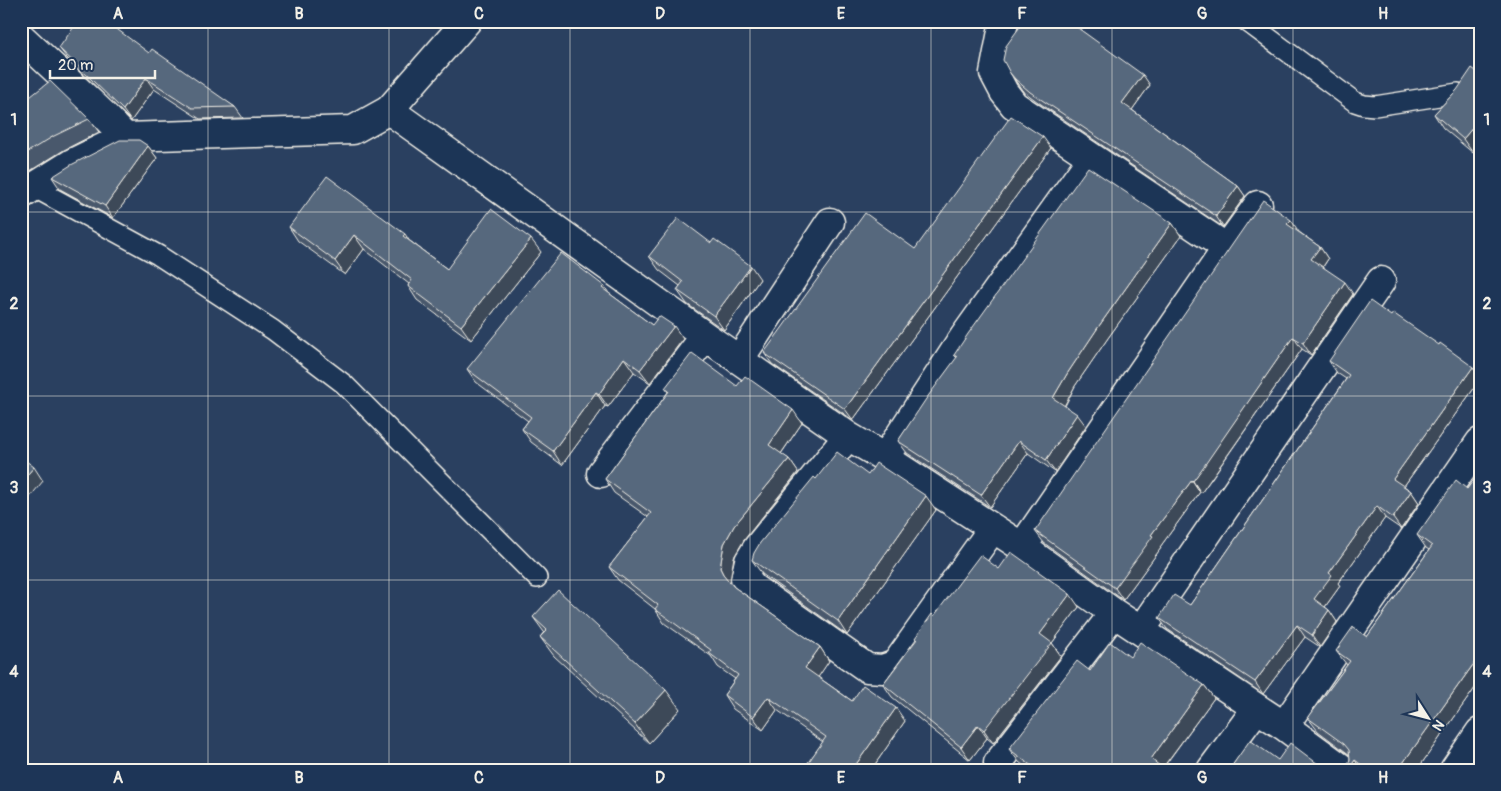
<svg xmlns="http://www.w3.org/2000/svg" width="1501" height="791" font-family="Pangolin,sans-serif">
	<style>
		.lines { fill: none; stroke-linecap: round; stroke-linejoin: round }
		.service-casing { stroke: #f4f1e8; stroke-width: 22 }
		.minor-casing { stroke: #f4f1e8; stroke-width: 31 }
		.tertiary-casing { stroke: #f4f1e8; stroke-width: 31 }
		.service { stroke: #1d3557; stroke-width: 19 }
		.minor { stroke: #1d3557; stroke-width: 28 }
		.tertiary { stroke: #1d3557; stroke-width: 28 }
		.wall { fill: #4a596c; stroke: #f4f1e8 }
		.shaded-wall { fill: #3c4858; stroke: #f4f1e8 }
		.building { fill: #56677d; stroke: #f4f1e8 }
		.grid { fill: none; stroke: #f4f1e8; stroke-width: 1; stroke-opacity: 0.55 }
		.neatline { fill: none; stroke: #f4f1e8; stroke-width: 2 }
		.grid-label { font-size: 16px; text-anchor: middle; font-weight: bold; fill: #f4f1e8 }
	</style>
	<rect width="100%" height="100%" fill="#2a4060"/>
	<filter id="ink" filterUnits="userSpaceOnUse"><feTurbulence type="fractalNoise" baseFrequency=".02" numOctaves="2"/><feDisplacementMap in="SourceGraphic" scale="10" xChannelSelector="R" yChannelSelector="G"/><feConvolveMatrix kernelMatrix="1 2 1 2 8 2 1 2 1" color-interpolation-filters="sRGB"/></filter>
	<g filter="url(#ink)">
		<g class="lines">
			<defs>
				<path id="service" d="M1246,21L1355,102L1364,105L1375,106L1458,93
					M33,187L158,255L273,330L344,384L537,578"/>
				<path id="minor" d="M1004,21L994,73L1004,92L1014,105L1227,248
					M21,37L103,114L125,137
					M389,110L705,336L848,436L885,458L1022,547L1114,613L1284,726L1344,770
					M739,360L830,222
					M848,436L757,548L749,561L745,578L753,588L867,668L883,669L896,664L993,528
					M885,458L964,337L1092,158
					M601,473L705,336
					M1022,547L1227,248L1258,205
					M1141,630L1381,281
					M1284,726L1480,442
					M998,763L1114,613
					M1211,770L1257,708
					M1454,770L1480,732"/>
				<path id="tertiary" d="M21,195L72,163L125,137L353,130L389,110L467,21"/>
			</defs>
			<use href="#service" class="service-casing"/>
			<use href="#minor" class="minor-casing"/>
			<use href="#tertiary" class="tertiary-casing"/>
			<use href="#service" class="service"/>
			<use href="#minor" class="minor"/>
			<use href="#tertiary" class="tertiary"/>
		</g>
		<path class="wall" d="M1024,21H1077L1081,29L1080,30L1150,85L1132,110L1238,186L1245,196L1223,227L1038,102L1022,90L1010,73Z
			M59,48L149,53L235,107L243,118L200,119L154,89L131,121L67,58Z
			M1457,90L1473,153L1443,128L1434,114Z
			M21,104L89,119L99,132L64,150L25,174L21,169Z
			M148,146L157,158L113,218L60,189L52,177Z
			M1051,148L853,420L772,364L764,353L915,249Z
			M1172,223L1181,236L1108,338L1075,386L1065,406L1086,426L1055,472L1028,453L990,507L907,453L898,441L957,358L954,355Z
			M289,227L410,241L447,269L541,252L471,340L417,300L408,286L409,284L364,249L345,275L298,241Z
			M1299,232L1320,247L1328,259L1323,267L1353,294L1311,355L1302,349L1212,478L1201,493L1200,492L1160,547L1161,548L1123,600L1044,543L1035,531Z
			M649,256L760,279L724,330L687,304L677,290L680,286L659,270Z
			M610,294L652,325L683,339L650,383L634,372L608,407L605,406L562,465L531,442L522,429L528,421L476,382L467,369Z
			M1329,361L1480,377V380L1404,486L1411,491L1419,503L1401,529L1385,518L1338,583L1340,586L1325,607L1329,610L1337,622L1320,647L1305,637L1263,694L1167,629L1159,618L1190,605L1346,379L1337,373Z
			M737,386L802,423L781,454L789,459L798,472L744,540L734,557L730,581L734,587L820,647L829,661L818,677L852,701L905,721L871,770H807L805,767L823,742L777,710L763,730L733,709L724,695L735,679L718,667L711,656L664,623L655,609L618,580L609,567L648,517L614,493L605,479L668,392L665,388Z
			M1480,471V681L1417,770H1343L1348,766L1350,759V755L1318,731L1308,718L1347,665L1336,651L1367,637L1429,550L1426,548L1417,535L1467,489Z
			M868,475L936,510L847,635L762,574L752,560L816,479Z
			M999,569L1079,607L1052,643L1061,656L993,743L987,738L970,760L892,697L883,684L916,639L915,638Z
			M533,617L680,709L649,743L554,656L540,637L544,632Z
			M1130,657L1204,685L1214,698L1163,768L1165,770H1029L1019,762L1009,749L1090,671Z"/>
		<path class="shaded-wall" d="M1072,21H1077L1081,29L1078,34L1071,23Z
			M1143,75L1150,85L1129,114L1122,103Z
			M146,78L154,89L131,121L123,110Z
			M1480,119V145L1473,153L1463,139Z
			M1043,137L1051,148L853,420L845,409Z
			M148,146L157,158L113,218L105,206Z
			M1238,186L1245,196L1223,227L1216,216Z
			M1291,220L1299,232L1296,236L1287,224Z
			M1172,223L1181,236L1108,338L1075,386L1062,410L1053,398L1067,374L1099,326Z
			M405,234L414,248L403,236Z
			M354,235L364,249L345,275L335,261Z
			M531,239L541,252L471,340L461,326Z
			M1320,247L1328,259L1320,271L1311,259Z
			M751,266L760,279L724,330L714,316Z
			M1345,282L1353,294L1311,355L1303,343Z
			M604,286L613,299L602,288Z
			M674,326L683,339L650,383L640,370Z
			M1293,337L1302,349L1201,493L1193,481Z
			M624,358L634,372L608,407L599,394Z
			M1473,367L1480,377V380L1401,490L1393,479Z
			M596,392L605,406L562,465L553,451Z
			M793,410L802,423L778,458L769,445Z
			M1077,414L1086,426L1055,472L1046,460Z
			M1019,441L1028,453L990,507L981,495Z
			M789,459L798,472L744,540L734,557L730,581L733,588L723,574L720,568L724,544L734,526Z
			M34,467L43,481L21,508V482Z
			M1192,480L1200,492L1160,547L1161,548L1123,600L1115,588L1151,535Z
			M1411,491L1419,503L1401,529L1393,518Z
			M926,496L936,510L847,635L838,621Z
			M1377,506L1385,518L1338,583L1340,586L1322,611L1314,599L1329,573Z
			M1070,594L1079,607L1052,643L1061,656L993,743L984,730L1040,634Z
			M1329,610L1337,622L1320,647L1312,635Z
			M1297,625L1305,637L1263,694L1255,682Z
			M820,647L829,661L815,682L805,668Z
			M1480,655V681L1417,770H1398Z
			M1204,685L1214,698L1161,770L1151,759Z
			M666,690L680,709L649,743L635,724Z
			M768,697L777,710L763,730L753,717Z
			M896,708L905,721L871,770H852Z
			M978,725L987,738L970,760L961,747Z
			M1355,760L1361,770H1348Z"/>
		<path class="building" d="M78,21H106L149,53L152,49L235,107L192,108L146,78L123,110L59,48Z
			M1024,21H1072L1071,23L1143,75L1122,103L1238,186L1216,216L1030,92L1015,79L1010,73L1003,60L1006,46Z
			M1472,68L1480,74V119L1463,139L1434,114L1457,90Z
			M50,81L89,119L54,136L21,156V104Z
			M1011,116L1043,137L845,409L764,353L865,213L915,249Z
			M120,140H139L148,146L105,206L52,177L71,165Z
			M1088,167L1172,223L1099,326L1067,374L1053,398L1077,414L1046,460L1019,441L981,495L898,441L926,399L957,357L954,355L968,334Z
			M327,176L405,234L403,236L447,269L491,209L531,239L461,326L408,286L412,280L354,235L335,261L289,227Z
			M1263,200L1291,220L1287,224L1320,247L1311,259L1345,282L1303,343L1293,337L1204,466L1193,481L1192,480L1151,535L1153,536L1115,588L1035,531Z
			M678,218L711,243L714,239L751,266L714,316L677,290L683,282L649,256Z
			M561,253L604,286L602,288L652,325L659,316L674,326L640,370L624,358L599,394L596,392L553,451L522,429L531,417L467,369Z
			M1370,301L1391,316L1393,313L1439,345L1440,343L1473,367L1393,479L1411,491L1393,518L1377,506L1329,573L1332,575L1314,599L1329,610L1312,635L1297,625L1255,682L1159,618L1174,595L1190,605L1349,375L1329,361Z
			M692,353L737,386L745,376L793,410L769,445L789,459L734,526L724,544L720,568L723,574L734,587L820,647L805,668L852,701L863,685L896,708L852,770H809L805,767L826,737L768,697L753,717L724,695L738,675L709,653L711,650L655,609L658,605L609,567L651,513L605,479L669,391L665,388Z
			M837,452L868,475L876,463L926,496L838,621L752,560L754,553L760,543L814,477L816,479Z
			M21,457L34,467L21,482Z
			M1480,471V655L1398,770H1368L1355,760L1348,770H1343L1348,766L1350,759L1349,750L1344,744L1308,718L1350,661L1336,651L1353,627L1367,637L1432,546L1417,535L1436,508L1456,480L1467,489Z
			M1011,552L1070,594L1040,634L1052,643L984,730L978,725L961,747L883,684L917,639L915,638L932,614L934,616L980,555L999,569Z
			M558,590L666,690L635,724L540,637L547,630L533,617Z
			M1110,642L1130,657L1140,642L1204,685L1151,759L1165,770H1037L1009,749L1077,661L1090,671Z
			M1250,740L1278,760L1290,743L1326,770H1229Z
			M1480,753V770H1468Z"/>
	</g>
	<path class="grid" d="M208,21V770M389,21V770M570,21V770M750,21V770M931,21V770M1112,21V770M1293,21V770M21,212H1480M21,396H1480M21,580H1480"/>
	<rect width="1501" height="791" fill="none" stroke="#1d3557" stroke-width="55"/>
	<g transform="translate(1428 718) rotate(126)" stroke="#1d3557" stroke-width="4" paint-order="stroke">
	<path d="M0-4L9 19L0 12L-9 19Z" fill="#f4f1e8"/>
	<text y="-8" font-size="14" font-weight="bold" text-anchor="middle" fill="#f4f1e8">N</text>
	</g>
	<path d="M50 70v8h105v-8" fill="none" stroke="#f4f1e8" stroke-width="2.5"/>
	<text x="58" y="70" font-size="15" fill="#f4f1e8" stroke="#1d3557" stroke-width="4" paint-order="stroke">20 m</text>
	<rect x="28" y="28" width="1446" height="736" class="neatline"/>
	<g class="grid-label">
		<text x="118" y="19">A</text>
		<text x="299" y="19">B</text>
		<text x="479" y="19">C</text>
		<text x="660" y="19">D</text>
		<text x="841" y="19">E</text>
		<text x="1022" y="19">F</text>
		<text x="1202" y="19">G</text>
		<text x="1383" y="19">H</text>
		<text x="14" y="125">1</text>
		<text x="1487" y="125">1</text>
		<text x="14" y="309">2</text>
		<text x="1487" y="309">2</text>
		<text x="14" y="493">3</text>
		<text x="1487" y="493">3</text>
		<text x="14" y="677">4</text>
		<text x="1487" y="677">4</text>
		<text x="118" y="783">A</text>
		<text x="299" y="783">B</text>
		<text x="479" y="783">C</text>
		<text x="660" y="783">D</text>
		<text x="841" y="783">E</text>
		<text x="1022" y="783">F</text>
		<text x="1202" y="783">G</text>
		<text x="1383" y="783">H</text>
	</g>
</svg>
